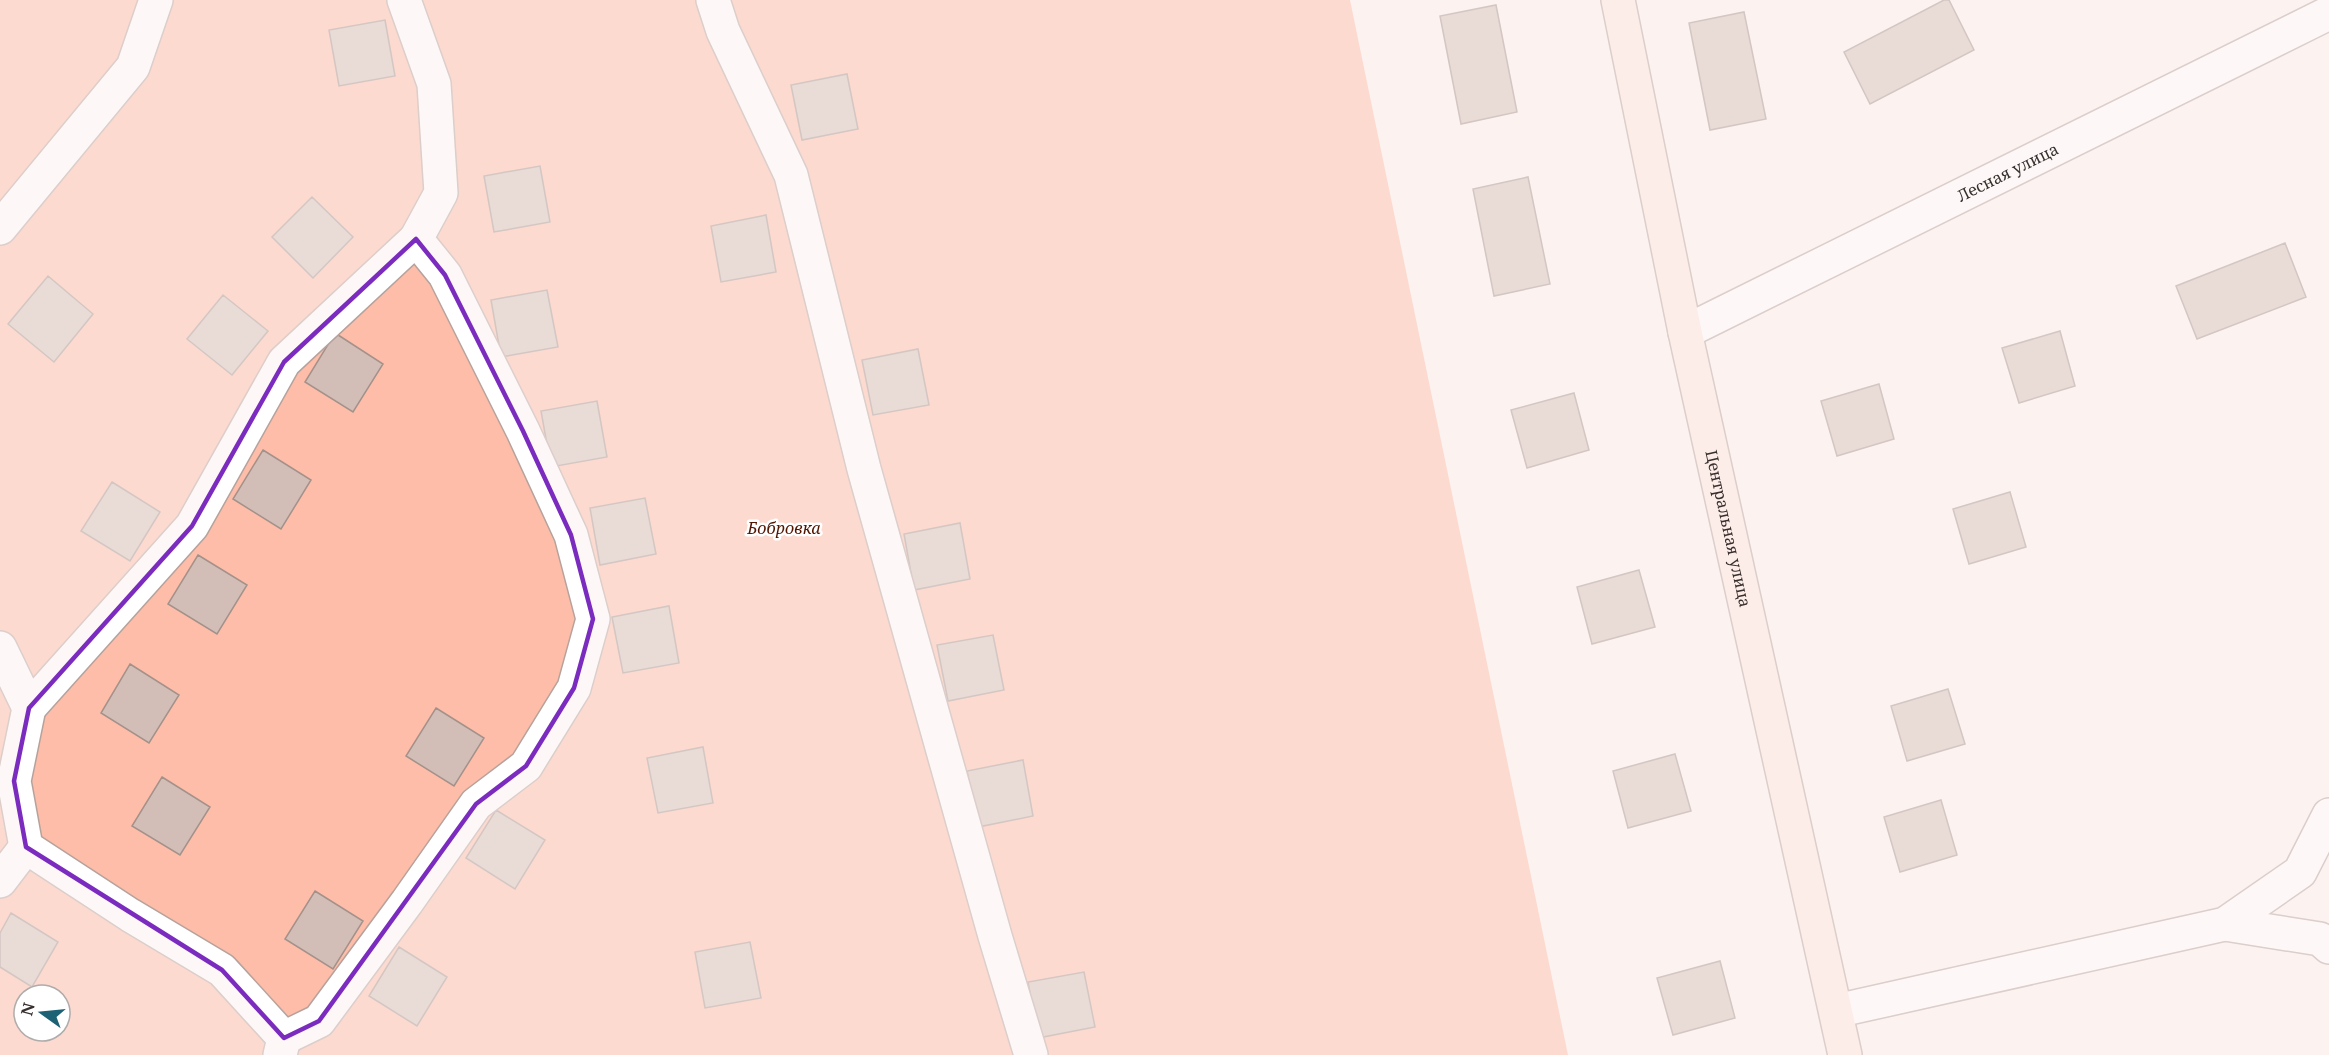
<svg xmlns="http://www.w3.org/2000/svg" width="2329" height="1055" font-family="'Noto Serif',serif">
	<style>
		.green { fill: #fdbda8; fill-rule: evenodd }
		.building { fill: #d2beb7; stroke: #a4918a; stroke-width: 1.5 }
		.lines { fill: none; stroke-linecap: round; stroke-linejoin: round }
		.street-casing { stroke: #b6a29c; stroke-width: 36 }
		.secondary-casing { stroke: #b6a29c; stroke-width: 36 }
		.street { stroke: #fff; stroke-width: 33 }
		.secondary { stroke: #fee6de; stroke-width: 33 }
		.marked { fill: none; stroke: #7b2cbf; stroke-width: 4.5; stroke-linejoin: round }
		.labels { text-anchor: middle; stroke-width: 5; stroke-linejoin: round; paint-order: stroke }
		.street-label { font-size: 16px; fill: #38302e; stroke: #fff }
		.park-label { font-size: 16px; font-style: italic; fill: #511500; stroke: #fff }
	</style>
	<rect width="100%" height="100%" fill="#fcf3f1"/>
	<path class="green" d="M0,0H1350L1568,1055H0ZM24,995H60V1031H24Z"/>
	<path class="building" d="M1944,0H1949L1974,50L1870,104L1844,52Z
		M1496,5L1517,112L1461,124L1440,16Z
		M1744,12L1766,119L1710,130L1689,23Z
		M385,20L395,76L339,86L329,30Z
		M847,74L858,129L802,140L791,85Z
		M540,166L550,222L494,232L484,176Z
		M1528,177L1550,284L1494,296L1473,189Z
		M312,197L353,237L313,278L272,237Z
		M766,215L776,272L721,282L711,226Z
		M2285,243L2306,297L2197,339L2176,286Z
		M48,276L93,314L54,362L8,324Z
		M547,290L558,347L501,357L491,300Z
		M223,295L268,331L232,375L187,339Z
		M2060,331L2075,386L2019,403L2002,348Z
		M335,333L383,364L353,412L305,382Z
		M918,349L929,405L873,415L862,360Z
		M1879,384L1894,439L1837,456L1821,401Z
		M1574,393L1589,450L1527,468L1511,410Z
		M597,401L607,457L551,467L541,411Z
		M263,450L311,480L281,529L233,499Z
		M112,482L160,512L130,561L81,531Z
		M2010,492L2026,547L1969,564L1953,509Z
		M645,498L656,554L600,565L590,508Z
		M960,523L970,579L914,590L904,534Z
		M198,555L247,585L217,634L168,604Z
		M1639,570L1655,627L1592,644L1577,587Z
		M669,606L679,663L623,673L612,617Z
		M993,635L1004,690L948,701L937,645Z
		M130,664L179,695L149,743L101,713Z
		M1948,689L1965,744L1907,761L1891,706Z
		M436,708L484,738L454,786L406,756Z
		M703,747L713,803L658,813L647,758Z
		M1675,754L1691,811L1628,828L1613,771Z
		M1023,760L1033,816L978,827L967,771Z
		M162,777L210,807L180,855L132,826Z
		M1941,800L1957,855L1900,872L1884,817Z
		M496,810L545,840L515,889L466,858Z
		M315,891L363,921L333,969L285,939Z
		M11,913L58,942L32,987L0,967V933Z
		M750,942L761,998L705,1008L695,952Z
		M399,947L447,977L417,1026L369,996Z
		M1720,961L1735,1018L1673,1035L1657,978Z
		M1084,972L1095,1027L1038,1038L1028,982Z"/>
	<g class="lines">
		<defs>
			<g id="street">
				<path d="M713,0L723,31L791,175L864,469L995,936L1031,1055"/>
				<path d="M0,228L133,67L156,0"/>
				<path id="s1" d="M1685,332L2329,13"/>
				<path d="M0,648L29,708L14,781L26,847L130,915L222,970L284,1038L280,1055"/>
				<path d="M29,708L192,526L284,362L416,239"/>
				<path d="M0,881L26,847"/>
				<path d="M2225,924L2320,939L2329,947"/>
				<path d="M1836,1011L2225,924L2300,872L2329,815"/>
				<path d="M284,1038L319,1021L407,902L476,804L526,766L574,688L593,619L571,535L523,431L445,275L416,239L441,193L434,84L404,0"/>
			</g>
			<g id="secondary">
				<path id="s2" d="M1618,0L1685,332L1845,1055"/>
			</g>
		</defs>
		<use href="#street" class="street-casing"/>
		<use href="#secondary" class="secondary-casing"/>
		<use href="#street" class="street"/>
		<use href="#secondary" class="secondary"/>
	</g>
	<path d="M0 0H2329V1055H0ZM416,239L445,275L523,431L571,535L593,619L574,688L526,766L476,804L319,1021L284,1038L222,970L26,847L14,781L29,708L192,526L284,362Z" fill="#fcf3f1" fill-opacity=".55" fill-rule="evenodd"/>
	<path class="marked" d="M416,239L445,275L523,431L571,535L593,619L574,688L526,766L476,804L319,1021L284,1038L222,970L26,847L14,781L29,708L192,526L284,362Z"/>
	<g class="labels">
		<g class="street-label">
			<text dy="6" stroke="none"><textPath href="#s1" startOffset="360">Лесная улица</textPath></text>
			<text dy="6" stroke="none"><textPath href="#s2" startOffset="540">Центральная улица</textPath></text>
		</g>
		<g class="park-label">
			<text x="784" y="534">Бобровка</text>
		</g>
	</g>
	<g transform="translate(42 1013) rotate(285)"><circle r="28" fill="#ffffff" stroke="#afacab" stroke-width="1.5"/>
	<path d="M0-4.5L10 22L0 15L-10 22Z" fill="#1d6274"/>
	<text y="-9" font-size="16" font-weight="bold" text-anchor="middle" fill="#38302e">N</text>
	</g>
</svg>
